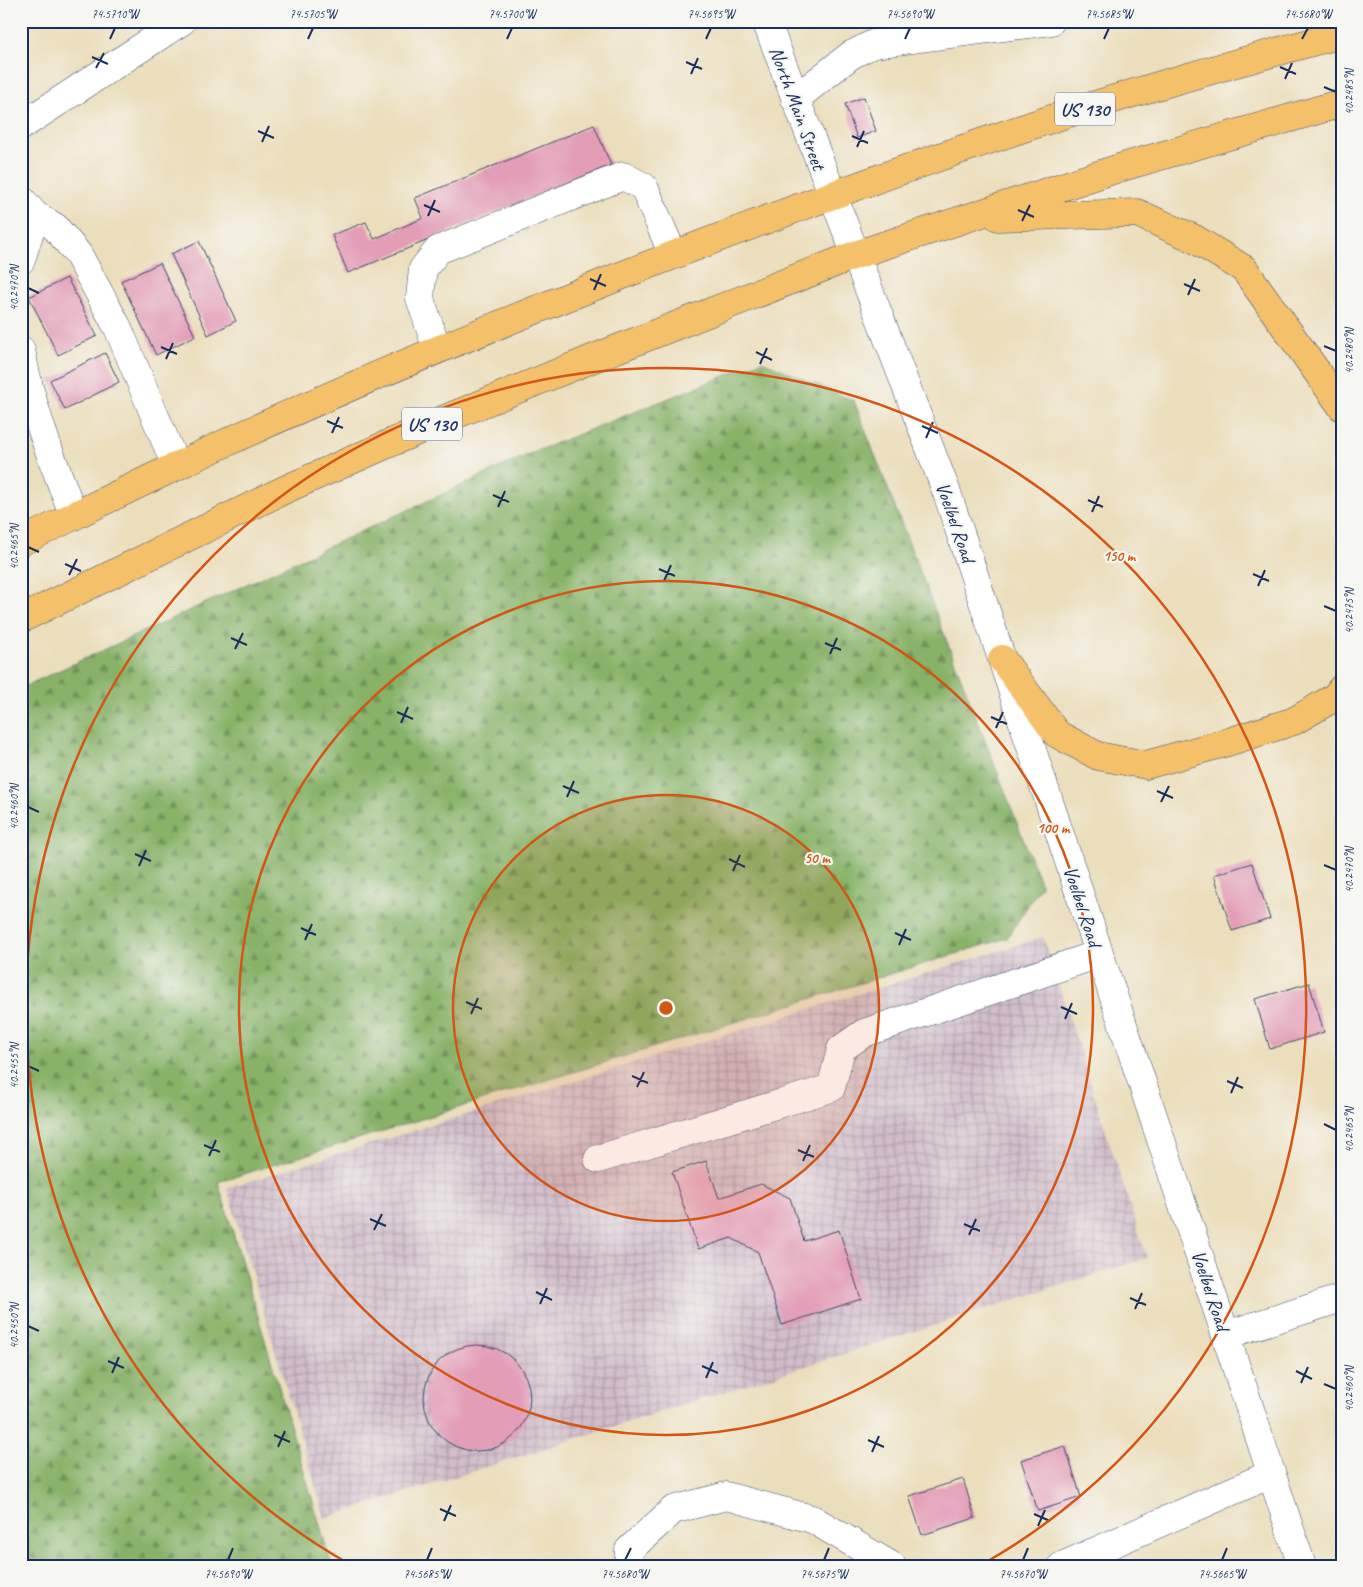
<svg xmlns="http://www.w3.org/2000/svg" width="1363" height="1587" font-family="Caveat,sans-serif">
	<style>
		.industrial { fill: url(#industrial-grid) }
		.forest { fill: url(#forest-firs); stroke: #517063 }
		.building { fill: #e39db7 }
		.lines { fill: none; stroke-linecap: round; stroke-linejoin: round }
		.minor-casing { stroke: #3a496c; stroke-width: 29 }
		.highway-casing { stroke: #3a496c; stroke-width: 29 }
		.minor { stroke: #fff; stroke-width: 28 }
		.highway { stroke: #f4c16b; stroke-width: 28 }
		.ticks { fill: none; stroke: #1b2f5e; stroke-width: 2 }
		.ring { fill: none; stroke: #d45514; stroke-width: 2.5 }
		.labels { text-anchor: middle; stroke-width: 4.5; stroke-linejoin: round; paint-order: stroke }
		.shield { fill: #f6f6f2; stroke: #5d6b8a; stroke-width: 1 }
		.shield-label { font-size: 19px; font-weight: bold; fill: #1b2f5e }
		.street-label { font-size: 20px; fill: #1b2f5e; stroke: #f6f6f2 }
		.centre { fill: #d45514; stroke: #f6f6f2; stroke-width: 2.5 }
		.ring-label { font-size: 15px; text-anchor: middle; font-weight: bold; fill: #d45514; stroke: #f6f6f2; stroke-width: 4.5; stroke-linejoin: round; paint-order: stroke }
		.neatline { fill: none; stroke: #1b2f5e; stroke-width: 2 }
		.ticks-label { font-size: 12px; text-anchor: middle; fill: #1b2f5e }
	</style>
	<defs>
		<pattern id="industrial-grid" width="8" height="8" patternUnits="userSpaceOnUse" patternTransform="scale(1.25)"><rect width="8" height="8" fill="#d1bdca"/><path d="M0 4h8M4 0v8" fill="none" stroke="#a99aa7"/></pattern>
		<pattern id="forest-firs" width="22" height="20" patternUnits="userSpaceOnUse" patternTransform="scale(1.25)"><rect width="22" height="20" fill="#87b268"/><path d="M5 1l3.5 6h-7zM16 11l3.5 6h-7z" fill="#6e9159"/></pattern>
	</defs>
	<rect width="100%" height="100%" fill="#f6f6f2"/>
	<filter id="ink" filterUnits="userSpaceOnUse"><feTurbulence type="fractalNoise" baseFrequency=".02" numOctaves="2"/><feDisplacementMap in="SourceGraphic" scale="10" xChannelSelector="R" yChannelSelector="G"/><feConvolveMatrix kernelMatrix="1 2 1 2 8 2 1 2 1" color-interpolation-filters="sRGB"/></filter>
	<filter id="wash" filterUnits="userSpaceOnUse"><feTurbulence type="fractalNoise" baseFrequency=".0096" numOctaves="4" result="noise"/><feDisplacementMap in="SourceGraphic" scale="20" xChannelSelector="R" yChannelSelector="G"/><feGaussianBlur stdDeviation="1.12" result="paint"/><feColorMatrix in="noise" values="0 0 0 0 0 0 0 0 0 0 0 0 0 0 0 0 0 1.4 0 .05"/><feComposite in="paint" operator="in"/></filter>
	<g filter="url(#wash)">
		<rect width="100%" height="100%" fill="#ebdebc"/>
		<path class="industrial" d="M1043,937L1147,1258L325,1518L227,1188Z"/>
		<path class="forest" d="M762,361L854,401L1041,885L1007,938L218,1182L332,1566H21V688L534,452Z"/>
		<g id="blocks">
			<path class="building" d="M864,97L876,131L857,138L845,104Z
				M594,125L611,165L348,273L332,235L366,222L374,239L423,218L415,198Z
				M199,241L236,321L208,335L171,254Z
				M160,263L195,336L156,355L121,281Z
				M67,278L97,336L58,355L29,297Z
				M105,353L119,382L65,410L50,380Z
				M1252,863L1270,919L1232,931L1214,875Z
				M1309,983L1324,1032L1270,1049L1255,999Z
				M706,1161L719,1198L761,1184L790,1198L804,1241L839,1230L861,1299L782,1325L758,1252L731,1238L698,1249L672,1172Z
				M424 1398a53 53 0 1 1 106 0a53 53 0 1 1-106 0Z
				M1065,1446L1081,1497L1038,1511L1021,1460Z
				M963,1479L975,1518L922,1535L909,1496Z"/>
		</g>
	</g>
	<g filter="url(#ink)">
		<use href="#blocks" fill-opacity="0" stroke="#3a496c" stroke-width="1"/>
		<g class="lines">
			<defs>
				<path id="minor" d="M766,21L947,493L1302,1566
					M795,99L851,55L873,44L1051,21
					M21,126L182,21
					M21,199L35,215L55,227L78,254L118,328L176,466
					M21,260L35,215
					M437,349L420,298L423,269L438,250L623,176L644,187L673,255
					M21,350C31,408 53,462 74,516
					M598,1159L831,1088L841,1049L864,1033L1099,954
					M1226,1335L1342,1298
					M628,1566L629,1550L673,1510L726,1496L812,1519L892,1566
					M1062,1566L1271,1474"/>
				<path id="highway" d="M998,217L1137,213L1193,238L1244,269L1342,407
					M21,542C72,517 123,491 175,467C305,404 439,348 573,295C721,235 870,180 1021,129C1126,93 1234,63 1342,34
					M21,619L284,490L440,421L604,354L855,255L1119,168L1342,103
					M1002,659L1057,734L1098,756L1146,765L1228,742L1294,721L1335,697L1342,688"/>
			</defs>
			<use href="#minor" class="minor-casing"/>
			<use href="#highway" class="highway-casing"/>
			<use href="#minor" class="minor"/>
			<use href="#highway" class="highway"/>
		</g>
	</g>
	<path class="ticks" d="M110,39L115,28M308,39L313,28M507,39L512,28M706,39L711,28M905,39L910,28M1104,39L1109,28M1302,39L1308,28M92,57L108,64M686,62L702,69M1280,67L1296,74M96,68L104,53M691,74L698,58M1285,79L1292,63M1324,87L1336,92M258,131L274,138M852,136L868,143M262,142L269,126M857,147L864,131M424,205L440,212M1018,210L1034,217M428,216L435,200M1022,221L1030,205M590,279L606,286M1184,284L1200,291M28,288L39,293M594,290L601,274M1188,295L1195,279M1324,346L1336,351M161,347L177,354M756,352L772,360M166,359L173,343M760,364L767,348M327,421L343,428M922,426L938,433M332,433L339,417M926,438L933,422M493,495L509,502M1088,500L1103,507M498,507L505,491M1092,512L1099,496M28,547L39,552M65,564L81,571M659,569L675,576M1253,574L1269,581M69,575L77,559M664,581L671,565M1258,586L1265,570M1324,606L1336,611M231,638L247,645M825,643L841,650M235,649L243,633M830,654L837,638M397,712L413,719M991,717L1007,724M401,723L408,707M996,728L1003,712M563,786L579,793M1157,791L1173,798M567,797L574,781M1161,802L1169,786M28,807L39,812M135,854L151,861M729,859L745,867M1324,865L1336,870M139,866L146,850M733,871L740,855M301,928L316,935M895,933L911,940M305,940L312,924M899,945L906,929M466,1002L482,1009M1061,1007L1077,1014M471,1014L478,998M1065,1019L1072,1003M28,1066L39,1071M632,1076L648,1083M1227,1081L1243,1088M637,1087L644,1072M1231,1093L1238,1077M1324,1124L1336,1130M204,1145L220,1152M798,1150L814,1157M209,1156L216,1140M803,1161L810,1145M370,1219L386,1226M964,1224L980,1231M374,1230L382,1214M969,1235L976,1219M536,1292L552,1300M1130,1298L1146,1305M540,1304L547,1288M1135,1309L1142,1293M28,1326L39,1331M108,1361L124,1368M702,1366L718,1373M1296,1371L1312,1379M112,1373L119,1357M706,1378L713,1362M1301,1383L1308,1367M1324,1384L1336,1389M274,1435L290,1442M868,1440L884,1447M278,1447L285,1431M872,1452L879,1436M440,1509L456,1516M1034,1514L1050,1521M444,1521L451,1505M1038,1526L1045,1510M228,1560L233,1548M427,1560L432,1548M625,1560L631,1548M824,1560L829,1548M1023,1560L1028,1548M1222,1560L1227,1548"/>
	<circle cx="666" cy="1008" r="213" fill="#d45514" fill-opacity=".12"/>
	<g class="ring">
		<circle cx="666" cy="1008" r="213"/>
		<circle cx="666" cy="1008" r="427"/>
		<path d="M351 1565A640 640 0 1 1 981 1565"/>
	</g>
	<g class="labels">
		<g class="shield">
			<rect x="1055" y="92.5" width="60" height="33" rx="4"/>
			<rect x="402" y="407.5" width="60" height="33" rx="4"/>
		</g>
		<g class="shield-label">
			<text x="1085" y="116">US 130</text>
			<text x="432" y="431">US 130</text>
		</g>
		<g class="street-label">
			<text transform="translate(798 108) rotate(70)" y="7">North Main Street</text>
			<text transform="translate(956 522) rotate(71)" y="7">Voelbel Road</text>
			<text transform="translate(1083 906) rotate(72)" y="7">Voelbel Road</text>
			<text transform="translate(1211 1290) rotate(72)" y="7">Voelbel Road</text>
		</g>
	</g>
	<circle cx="666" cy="1008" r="8" class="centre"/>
	<g class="ring-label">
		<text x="1119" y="561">150 m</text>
		<text x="1053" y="833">100 m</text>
		<text x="817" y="863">50 m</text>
	</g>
	<rect width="1363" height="1587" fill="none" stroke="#f6f6f2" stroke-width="55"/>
	<rect x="28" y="28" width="1308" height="1532" class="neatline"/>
	<g class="ticks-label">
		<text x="115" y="18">74.5710°W</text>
		<text x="313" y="18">74.5705°W</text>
		<text x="512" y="18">74.5700°W</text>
		<text x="711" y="18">74.5695°W</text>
		<text x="910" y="18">74.5690°W</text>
		<text x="1109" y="18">74.5685°W</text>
		<text x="1308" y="18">74.5680°W</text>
		<text transform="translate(1349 92) rotate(-90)" y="4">40.2485°N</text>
		<text transform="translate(14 288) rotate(-90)" y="4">40.2470°N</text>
		<text transform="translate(1349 351) rotate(-90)" y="4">40.2480°N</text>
		<text transform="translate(14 547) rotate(-90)" y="4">40.2465°N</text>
		<text transform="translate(1349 611) rotate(-90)" y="4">40.2475°N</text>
		<text transform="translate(14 807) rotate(-90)" y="4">40.2460°N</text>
		<text transform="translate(1349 870) rotate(-90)" y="4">40.2470°N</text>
		<text transform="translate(14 1066) rotate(-90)" y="4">40.2455°N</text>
		<text transform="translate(1349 1130) rotate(-90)" y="4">40.2465°N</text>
		<text transform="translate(14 1326) rotate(-90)" y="4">40.2450°N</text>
		<text transform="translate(1349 1389) rotate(-90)" y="4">40.2460°N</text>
		<text x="228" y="1578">74.5690°W</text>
		<text x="427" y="1578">74.5685°W</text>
		<text x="625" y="1578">74.5680°W</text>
		<text x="824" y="1578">74.5675°W</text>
		<text x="1023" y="1578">74.5670°W</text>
		<text x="1222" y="1578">74.5665°W</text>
	</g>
</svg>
